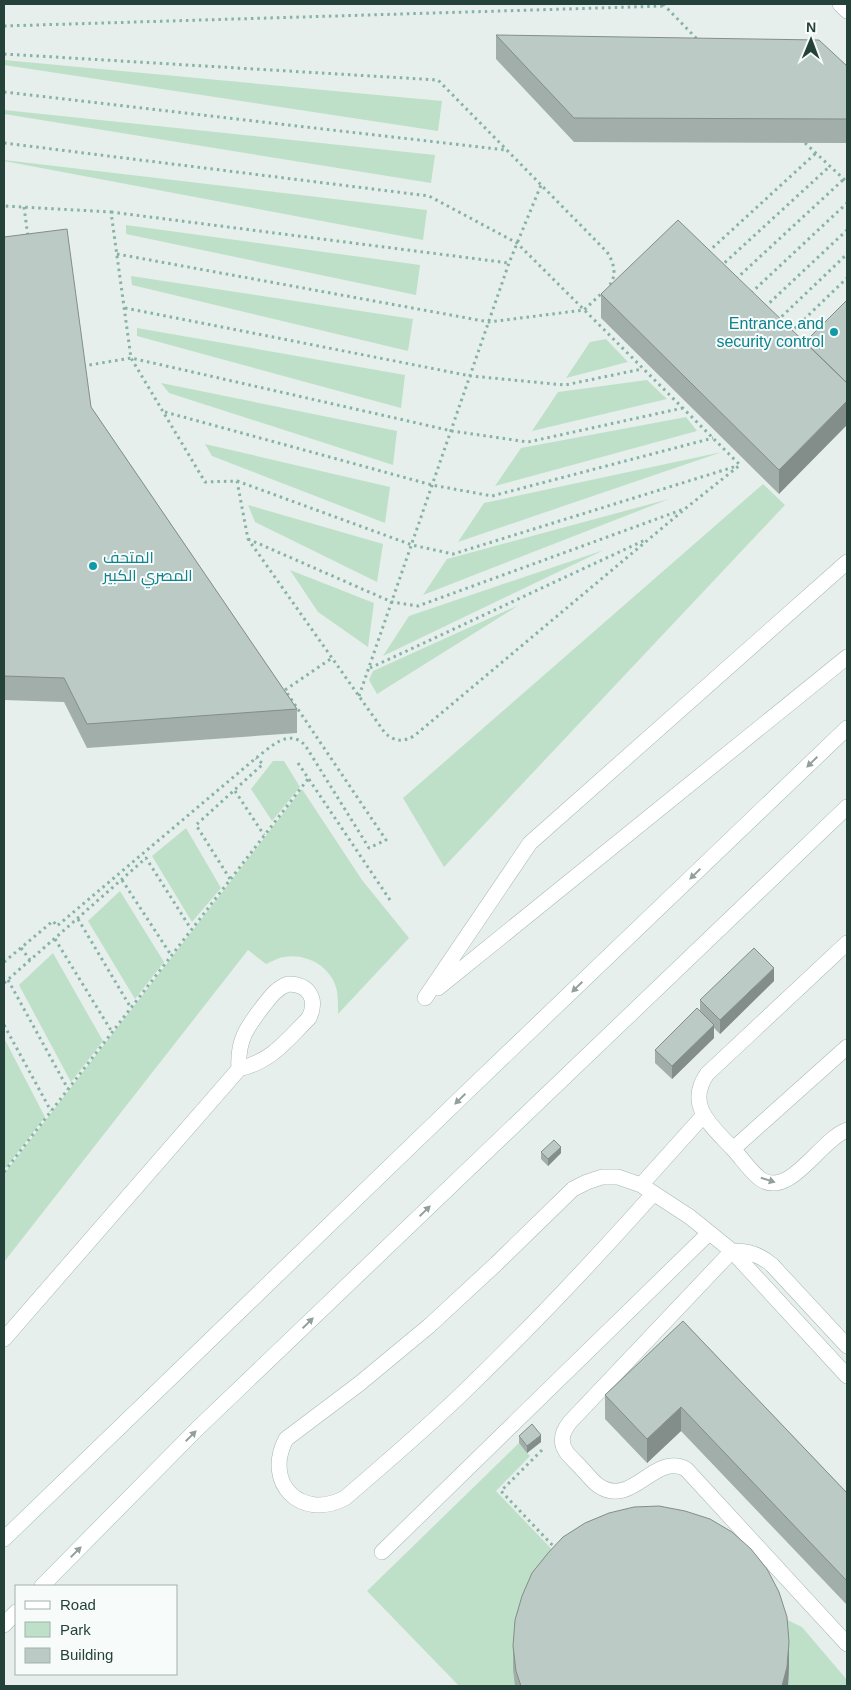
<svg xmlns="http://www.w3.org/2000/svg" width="851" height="1690" font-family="Helvetica,Cairo,sans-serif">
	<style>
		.green { fill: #bfe0c8 }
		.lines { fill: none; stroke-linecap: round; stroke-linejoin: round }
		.lane-casing { stroke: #a8b8b2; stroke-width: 16 }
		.secondary-casing { stroke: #a4bbb3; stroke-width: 16 }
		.path { stroke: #86b3a5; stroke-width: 3; stroke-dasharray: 2.5 4; stroke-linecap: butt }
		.lane { stroke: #fff; stroke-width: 15 }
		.secondary { stroke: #fff; stroke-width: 15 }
		.wall { fill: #a1aea9 }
		.shaded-wall { fill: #838d89 }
		.building { fill: #bbcac4; stroke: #838d89 }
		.oneway { fill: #92a09c }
		.culture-dot { fill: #0f9aa8; stroke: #f7fbf9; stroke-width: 2 }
		.labels { text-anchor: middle; stroke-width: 4; stroke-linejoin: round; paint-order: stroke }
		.culture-label { font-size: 16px; fill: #0d838f; stroke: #f7fbf9; text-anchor: end }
	</style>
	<rect width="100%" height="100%" fill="#e6efeb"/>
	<path class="green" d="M4,60L442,101L438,131L4,65Z
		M4,110L435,155L431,183L4,114Z
		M4,160L427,210L423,240L4,161Z
		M126,225L420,265L416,295L126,234Z
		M131,276L413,319L408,351L132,285Z
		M137,328L405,375L401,408L137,336Z
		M606,339L628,362L566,378L590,342Z
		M647,380L667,399L532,431L558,392Z
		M161,383L397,431L393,465L169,393Z
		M686,417L697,431L495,486L521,448Z
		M205,444L390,487L385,523L212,456Z
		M722,452L458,542L484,503Z
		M763,484L785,505L444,867L403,798Z
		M669,499L423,595L447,559Z
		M248,505L383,544L377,582L255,522Z
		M604,550L383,656L409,616Z
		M290,570L374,603L368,647L318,612Z
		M519,605L377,694L369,680L373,671Z
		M273,761H284L300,787L272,821L251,789Z
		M302,789L362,880L409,938L338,1014C338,1007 338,998 337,991C332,967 307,953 284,957C277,958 271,962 266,964L248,950L4,1262V1174Z
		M186,828L221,888L192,922L152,856Z
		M120,891L164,962L135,999L88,921Z
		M53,953L103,1041L71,1082L19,985Z
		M4,1038L45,1117L4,1170Z
		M519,1443L530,1456L496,1491L563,1561L515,1686H459L367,1591Z
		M779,1616L802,1627L847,1680V1686H788Z"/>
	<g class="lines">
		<defs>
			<path id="lane" d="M840,4L847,11
				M847,943L707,1074C685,1106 712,1126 733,1149L847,1047
				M288,984C309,984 318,999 309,1018C286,1041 272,1061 239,1069C237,1040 247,1027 264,1005C271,996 277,988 288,984Z
				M438,988L847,657
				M425,998L530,843L847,562
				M733,1149C741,1157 752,1174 762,1180C791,1197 821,1139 847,1130
				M641,1185L703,1116
				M653,1194C596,1258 537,1321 475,1381C434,1422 389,1460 345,1498C301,1521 263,1483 286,1439L359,1384L429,1326L496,1264L573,1189L587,1182L602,1177H618L641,1185L690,1217L732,1251L847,1376
				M4,1339L239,1069
				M847,1346L772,1265C759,1254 748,1251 732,1251L570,1422C562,1432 559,1442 567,1453C572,1459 578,1464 583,1470C588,1475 593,1482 599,1486C633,1508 654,1452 686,1469L847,1644
				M382,1552L709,1233"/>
			<path id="secondary" d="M4,1539L472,1087L847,728
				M42,1586L197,1429L847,807
				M4,1625L16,1612"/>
		</defs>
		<use href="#lane" class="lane-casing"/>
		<use href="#secondary" class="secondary-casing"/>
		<path class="path" d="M663,4L697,39
			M4,26L665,6
			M4,54L438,80L607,252C614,263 618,276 608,287
			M4,92L505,150
			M4,143L429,196L517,243L740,465L686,508L414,736C403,742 395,742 385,733L248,539L237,481L205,482L131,358L111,212L4,206
			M805,143L847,182
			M24,207L28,237
			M111,212L509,263
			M708,252L816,153
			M117,254L489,322L584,310L602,293
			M720,267L830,166
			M736,279L844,179
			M751,293L847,203
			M765,307L847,230
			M125,308L471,376L565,385L642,369
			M777,321L847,254
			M790,333L847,278
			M83,366L131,358L452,431L528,442L683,408
			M165,412L432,485L492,496L713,438
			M237,481L412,545L453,554L737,466
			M248,539L392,602L418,606L684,509
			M370,668L645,540
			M359,696L509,263L541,185
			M298,763L390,900
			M235,791L264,835
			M230,879L196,825L263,764L256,758
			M122,880L171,955
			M78,919L131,1008
			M55,939L112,1032
			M21,948L30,960
			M4,962L53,921L57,926L256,758C271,747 288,728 305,745L369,848L386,840L285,690L332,658
			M8,980L68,1089
			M4,983L146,858L191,929
			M4,1025L51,1111
			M4,1172L308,779
			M542,1450L501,1491L556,1549"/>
		<use href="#lane" class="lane"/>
		<use href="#secondary" class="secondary"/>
	</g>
	<path class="wall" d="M496,35L847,66V143L574,142L496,59Z
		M4,237L91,407L297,709V733L87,748L64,702L4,700Z
		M601,294L805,342L779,494L601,318Z
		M774,981L720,1034L714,1028V1038L672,1079L655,1063V1050L700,1011V1000Z
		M541,1152L561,1153L548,1166L541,1159Z
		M683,1321L847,1493V1605L681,1431L647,1463L605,1419V1395Z
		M519,1436L541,1442L527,1453L519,1443Z
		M513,1646L789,1666L788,1686H515L513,1670Z"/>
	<path class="shaded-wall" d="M847,401V425L779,494V470Z
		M774,968V981L720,1034V1020Z
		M714,1025V1038L672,1079V1066Z
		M561,1147V1153L548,1166V1159Z
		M681,1407V1431L647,1463V1439Z
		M541,1435V1442L527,1453V1446Z
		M789,1642V1666L788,1686H782Z"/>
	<path class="building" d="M496,35L819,40L847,66V119L574,118Z
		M678,220L847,383V401L779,470L601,294Z
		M67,229L91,407L297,709L87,724L64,678L4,676V237Z
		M847,300V383L805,342Z
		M754,948L774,968L720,1020L700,1000Z
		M697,1008L714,1025L672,1066L655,1050Z
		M554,1140L561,1147L548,1159L541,1152Z
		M683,1321L847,1493V1581L681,1407L647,1439L605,1395Z
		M532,1424L541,1435L527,1446L519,1436Z
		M659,1506L685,1511L710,1519L732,1532L751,1549L767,1569L779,1592L787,1617L789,1642L787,1667L782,1686H521L516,1671L513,1646L515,1620L522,1596L532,1573L548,1553L563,1537L585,1523L609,1513L634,1507Z"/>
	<defs><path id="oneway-solid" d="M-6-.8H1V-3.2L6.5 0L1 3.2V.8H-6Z" transform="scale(1.25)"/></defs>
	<g class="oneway">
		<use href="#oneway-solid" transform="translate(812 762) rotate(136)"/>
		<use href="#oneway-solid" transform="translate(695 874) rotate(136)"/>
		<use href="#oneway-solid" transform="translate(577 987) rotate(136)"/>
		<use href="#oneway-solid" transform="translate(460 1099) rotate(136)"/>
		<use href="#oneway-solid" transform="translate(768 1180) rotate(17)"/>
		<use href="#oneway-solid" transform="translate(425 1211) rotate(-44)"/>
		<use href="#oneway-solid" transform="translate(308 1323) rotate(-44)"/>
		<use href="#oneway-solid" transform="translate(191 1436) rotate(-45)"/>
		<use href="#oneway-solid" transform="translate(76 1552) rotate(-45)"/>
	</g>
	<g class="culture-dot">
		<circle cx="834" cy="332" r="5"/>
		<circle cx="93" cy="566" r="5"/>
	</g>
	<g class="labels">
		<g class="culture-label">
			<text x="824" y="329">Entrance and<tspan x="824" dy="18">security control</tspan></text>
			<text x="103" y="563" text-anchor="start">المتحف<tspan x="103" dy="18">المصري الكبير</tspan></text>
		</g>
	</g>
	<rect width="851" height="1690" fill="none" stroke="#24423a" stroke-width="10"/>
	<rect x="15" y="1585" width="162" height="90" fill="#f7fbf9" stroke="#a3b1ad"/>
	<rect x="25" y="1601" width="25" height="8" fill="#ffffff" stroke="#a3b1ad"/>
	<text x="60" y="1610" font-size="15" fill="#24423a">Road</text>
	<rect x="25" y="1622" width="25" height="15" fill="#bfe0c8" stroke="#a3b1ad"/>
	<text x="60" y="1635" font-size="15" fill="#24423a">Park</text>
	<rect x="25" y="1648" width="25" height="15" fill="#bbcac4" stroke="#a3b1ad"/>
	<text x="60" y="1660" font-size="15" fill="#24423a">Building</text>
	<g transform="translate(811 40) rotate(1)" stroke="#f7fbf9" stroke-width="4" paint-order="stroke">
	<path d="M0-4L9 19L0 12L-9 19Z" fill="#24423a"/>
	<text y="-8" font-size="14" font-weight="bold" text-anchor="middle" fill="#24423a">N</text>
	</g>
</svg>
